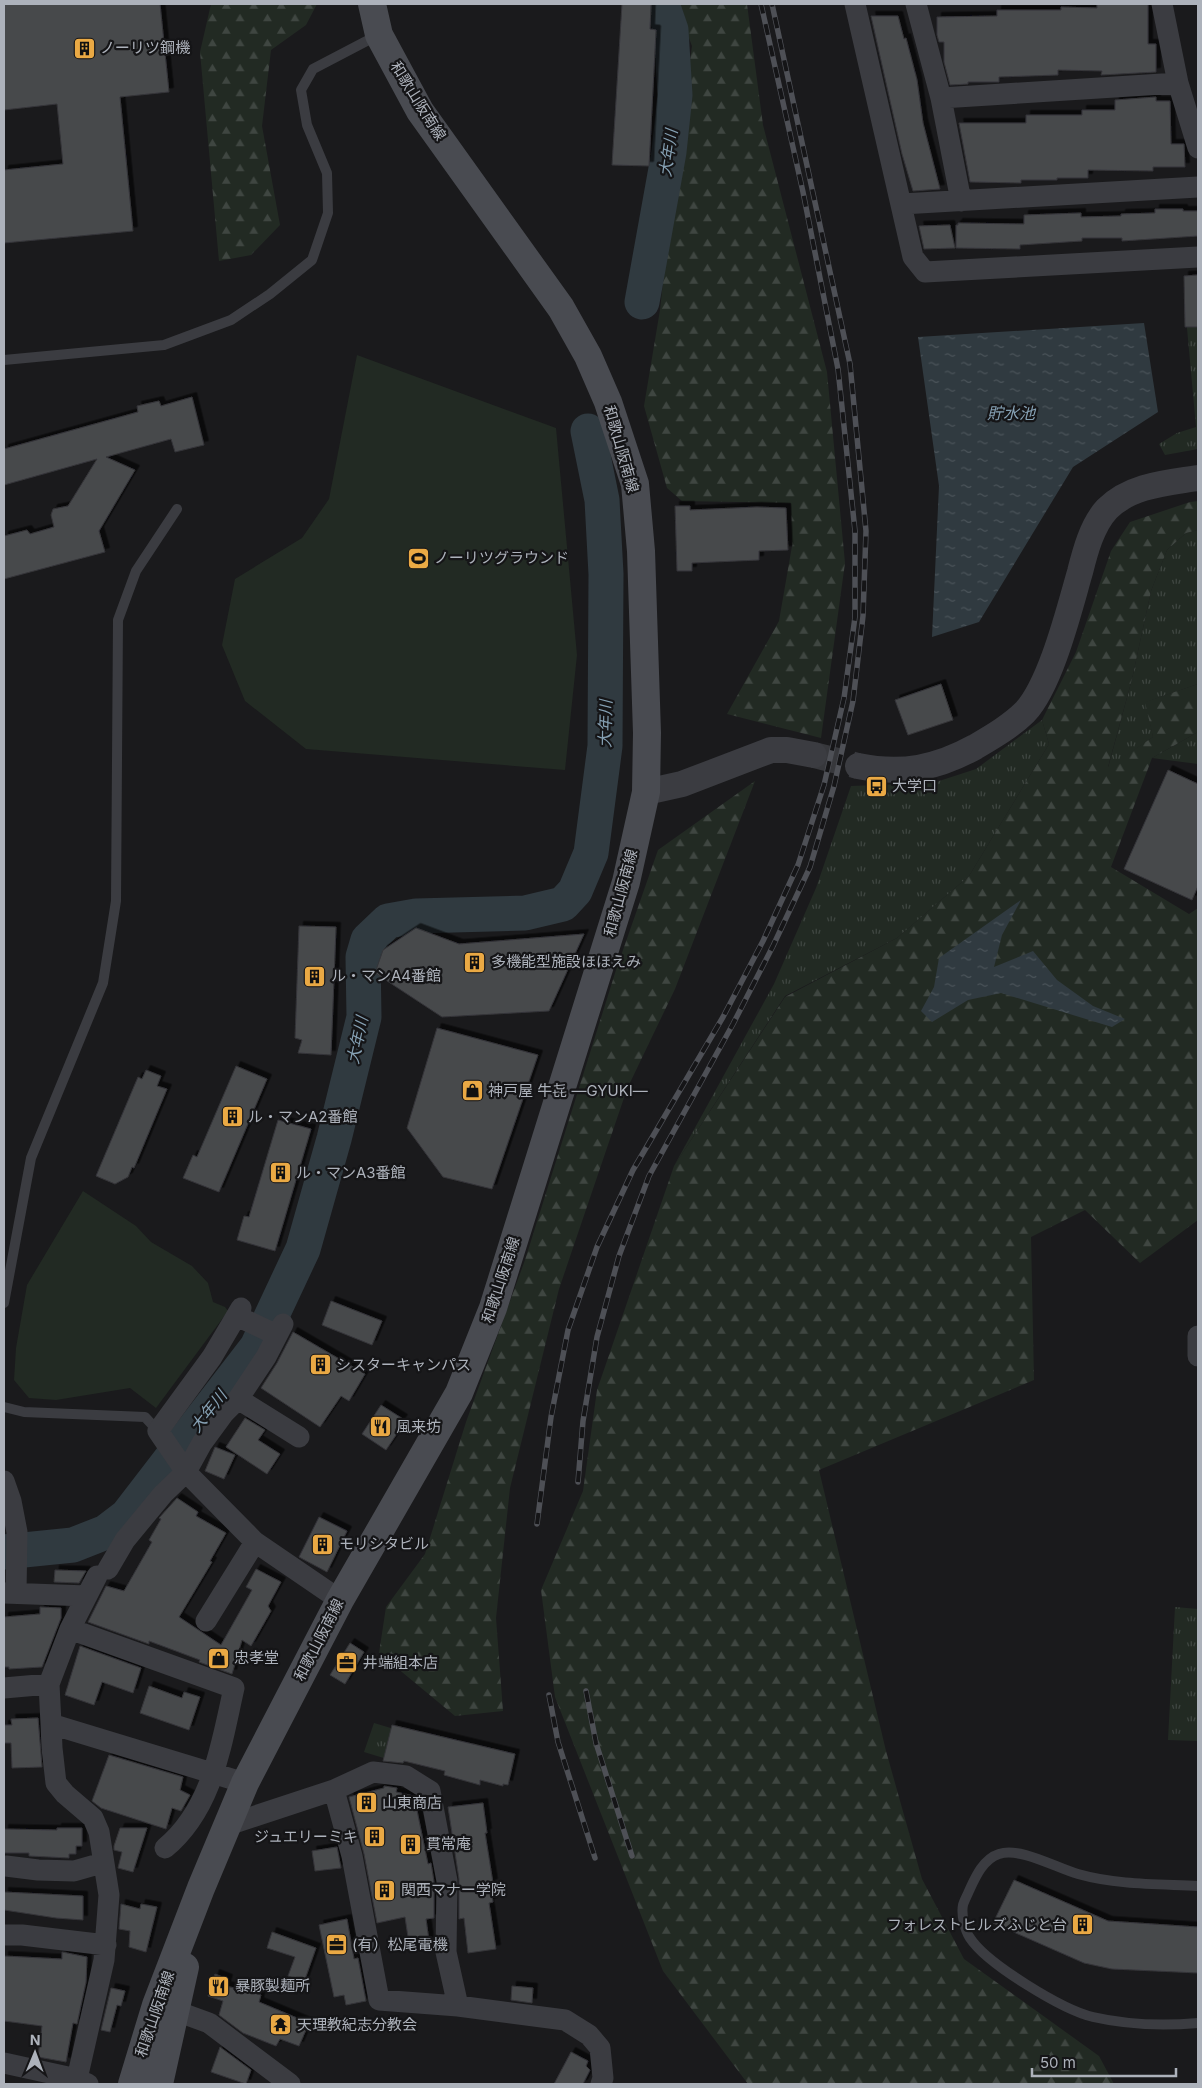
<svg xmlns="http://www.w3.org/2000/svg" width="1202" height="2088" font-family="Inter,'Noto Sans JP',sans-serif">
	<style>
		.grass { fill: url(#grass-tufts) }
		.forest { fill: url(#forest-firs) }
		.garden { fill: #222a23 }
		.water { fill: url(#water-ripples) }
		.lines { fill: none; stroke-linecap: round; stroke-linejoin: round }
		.river { stroke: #303a40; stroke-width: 35 }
		.building { fill: #47484c; stroke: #343438; filter: url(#shadow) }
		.tertiary-tunnel { stroke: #37383c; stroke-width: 26; stroke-dasharray: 26 13; stroke-linecap: butt }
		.service { stroke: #3b3c41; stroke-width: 10 }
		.minor { stroke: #3b3c41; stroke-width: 21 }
		.tertiary { stroke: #3b3c41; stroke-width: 26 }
		.secondary { stroke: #494b51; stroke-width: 28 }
		.rail-casing { stroke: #4e5056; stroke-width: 5.5 }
		.rail { stroke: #151517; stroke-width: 4; stroke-dasharray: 11; stroke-linecap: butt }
		.labels { text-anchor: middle; stroke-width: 4.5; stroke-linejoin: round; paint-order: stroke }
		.poi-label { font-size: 15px; fill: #adb2bb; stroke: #151517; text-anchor: start }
		.street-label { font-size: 15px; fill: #adb2bb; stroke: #151517 }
		.water-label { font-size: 16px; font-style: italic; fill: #86a1b4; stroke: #151517 }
	</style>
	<defs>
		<pattern id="grass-tufts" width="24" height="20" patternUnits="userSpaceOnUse" patternTransform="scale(1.25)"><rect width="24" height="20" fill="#222a23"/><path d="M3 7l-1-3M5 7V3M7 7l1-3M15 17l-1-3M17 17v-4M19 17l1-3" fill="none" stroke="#3f4641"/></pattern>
		<pattern id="forest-firs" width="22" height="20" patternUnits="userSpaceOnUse" patternTransform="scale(1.25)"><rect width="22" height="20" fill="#222a23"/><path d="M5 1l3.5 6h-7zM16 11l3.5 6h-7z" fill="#3f4641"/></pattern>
		<pattern id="water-ripples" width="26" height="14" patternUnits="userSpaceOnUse" patternTransform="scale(1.25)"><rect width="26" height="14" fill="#303a40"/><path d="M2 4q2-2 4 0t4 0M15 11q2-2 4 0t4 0" fill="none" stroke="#4b545a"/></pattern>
		<filter id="shadow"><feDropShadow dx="4.5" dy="-4.5" stdDeviation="0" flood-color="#0009"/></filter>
	</defs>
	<rect width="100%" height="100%" fill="#1a1a1c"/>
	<path class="grass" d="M1185,306H1198V449L1165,455L1159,444L1177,433L1196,427Z
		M1198,530V684L1146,702L1153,737L1108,768L1132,679L1151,591L1167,550L1186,533Z
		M1042,720L1049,744L969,876L897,938L785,996L674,1166L774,984L816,888L851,786L933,783L976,769Z
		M1198,732V764L1152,758Z
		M1175,1607L1198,1609V1741L1168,1740Z
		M374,1723L394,1729L387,1759L364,1752Z"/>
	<path class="forest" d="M211,4H317L306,25L271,50L262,126L280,225L251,255L219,261L200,52Z
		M676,4H747L763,125L827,372L845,563L821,738L727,714L779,621L792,546L791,503L682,501L667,488L644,406L660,310L676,161L692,46Z
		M1198,501V530L1186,533L1167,550L1151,591L1132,679L1108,767L1153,737L1145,702L1198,684V732L1152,758L1111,867L1189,914L1198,908V1220L1140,1263L1085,1210L1031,1237L1034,1380L819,1470L886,1751L922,1879L964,1959L1099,2056L1114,2084H748L663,1971L555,1697L541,1590L583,1491L597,1390L674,1166L785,997L897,938L969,876L1049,744L1042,720L1076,652L1111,551L1130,522L1190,502Z
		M755,781L675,989L627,1089L559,1289L510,1488L496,1618L503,1711L455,1716L379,1653L386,1607L425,1554L466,1422L525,1260L616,970L658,850Z"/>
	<path class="garden" d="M357,355L556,428L577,655L565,770L306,749L245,701L222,645L235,579L302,538L329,499Z
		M83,1191L136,1226L151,1242L192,1266L208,1283L213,1302L225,1307L228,1311L156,1408L130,1388L56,1400L29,1398L14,1380L16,1348L27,1285Z"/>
	<path class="water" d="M1144,323L1158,412L1073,467L979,622L932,637L939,486L918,337Z
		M1021,900L1002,935L994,967L1033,951L1057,980L1093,1006L1125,1019L1112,1027L1001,993L968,1000L932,1022L921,1011L934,987L939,958Z"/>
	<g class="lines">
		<path class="river" d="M642,302L669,152L675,95L671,30L662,4
			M4,1552L73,1545L106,1532L127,1516L257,1347L303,1249L334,1139L364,1017L363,957L368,940L388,921L416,916L525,913L563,904L575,891L591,853L605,746L606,574L602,500L588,431"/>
	</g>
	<path class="building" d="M4,4H160L169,92L120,97L133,231L4,243V170L63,164L57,104L4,110Z
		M622,4H651L650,29L656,30L649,166L612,165Z
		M1097,4H1148V44H1156V72L1101,75L1102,71L1058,70V75L999,77V82H968V84L950,85L944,62V42H939L937,35V17L997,16V10H1061V7L1097,8Z
		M871,16H898L904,39L906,38L917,80L923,123L940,189L913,191L902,154Z
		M1156,97V101H1170L1171,144H1184L1185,167H1153V171L1088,170V178H1057V180H1021V183L970,182L959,123H1026V115H1082V110H1115V100Z
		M1155,209H1183V211H1198V236L1122,241V238H1082V241L1020,245V249L956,248V225H958V223L1024,224V215L1081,213V217L1121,216V214L1155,213Z
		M950,225L955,248L924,249L919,226Z
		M1198,275V327H1185L1184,276Z
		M192,397L204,445L175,452L171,439L106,457L135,470L99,531L105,552L4,579V536L27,530L30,534L54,527L51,515L53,509L68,506L97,459L4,485V449L138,412L137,406L159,401L161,406Z
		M675,506H690V510L757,507L786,508L788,550L759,551V560L692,563V571H677Z
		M941,684L953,720L908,735L895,700Z
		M1168,770L1198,784V886L1192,900L1124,869Z
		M299,926L336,927L331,1055L298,1053L302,1040L295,1038Z
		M416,928L459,944L584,934L549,1011L442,1017L375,973L383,950Z
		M437,1028L538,1055L492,1189L443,1177L407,1128Z
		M236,1066L267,1079L219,1192L183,1178L193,1155L197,1157Z
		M146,1070L161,1076L157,1086L167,1089L134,1168L132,1167L128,1177L115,1184L96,1176L138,1077L142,1079Z
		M278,1120L311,1129L275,1251L237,1240L244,1216L249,1217Z
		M331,1301L382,1321L372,1345L322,1325Z
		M293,1332L365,1374L349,1401L341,1396L320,1427L261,1388L277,1363Z
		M381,1405L403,1419L395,1430L398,1432L386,1450L362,1434Z
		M245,1418L265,1430L258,1440L280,1454L267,1474L226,1447Z
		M215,1447L235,1455L224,1479L205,1471Z
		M177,1498L198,1512L196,1516L226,1533L210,1561L212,1562L179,1617L221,1645L252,1590L246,1587L256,1569L281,1582L268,1606L271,1611L251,1646L242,1640L232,1674L199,1662L200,1660L149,1641V1644L88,1622L106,1586L124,1591L152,1542L149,1540L161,1519L159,1518Z
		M319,1517L347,1531L327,1572L299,1557Z
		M55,1570L86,1571L79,1583L54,1582Z
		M40,1607L61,1608V1618L42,1667L9,1669V1667H4V1617L40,1614Z
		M350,1643L364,1652L345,1684L330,1675Z
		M80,1646L141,1668L133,1693L102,1682L94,1705L65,1695Z
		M149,1686L182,1698L184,1692L200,1697L189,1730L140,1713Z
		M38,1718L42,1767L12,1768L11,1743H4V1725H12L11,1719Z
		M392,1725L515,1754L508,1785L503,1784V1786L480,1780V1785L444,1775L445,1771L404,1761L403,1763L383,1761Z
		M109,1755L183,1777L180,1790L190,1795L181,1811L172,1808L166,1829L101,1808L92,1801Z
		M384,1786L397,1788L396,1792L414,1796L428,1864L431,1863L434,1882V1918L426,1919L429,1941L409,1944L405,1917L377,1923L364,1854L349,1797L384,1788Z
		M483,1803L487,1833H485L493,1883L490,1884L493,1902L489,1903L496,1949L468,1953L464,1918L459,1919V1879L448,1807Z
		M57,1828H82V1846H76V1854H69V1858L29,1856V1853H4V1829L57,1830Z
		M120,1828H147L133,1872L118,1868L122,1852L114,1850V1846Z
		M337,1847L341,1868L315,1871L312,1851Z
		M1014,1880L1108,1921L1198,1927V1973L1112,1969L1084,1963L993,1923Z
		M4,1892L83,1896V1920L56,1918L4,1910Z
		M121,1904L140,1909L141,1904L157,1907L146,1952L129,1947L130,1931L119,1929Z
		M347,1919L354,1959L358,1958L366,2001L346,2005L344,1995L334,1997L319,1925Z
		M272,1932L316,1948L304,1982L288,1976L295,1957L267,1948Z
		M62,1952L87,1957L86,1982L77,2024L73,2023L66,2062L38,2057L42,2026L4,2021V1956L62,1959Z
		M215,1974L228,1979L226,1986L261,1995L259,2002L309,2023L299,2046L280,2039L276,2046L243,2033L219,2015L223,2001L208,1996Z
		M512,1986L533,1988L532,2003L511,2000Z
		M111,1988L125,1991L121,2006L117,2005L110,2032L101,2030Z
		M220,2047L251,2070L246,2084L211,2072Z
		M571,2052L588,2061L586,2066L590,2070L583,2084H554Z"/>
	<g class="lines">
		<path class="tertiary-tunnel" d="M814,755L858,766"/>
		<path class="service" d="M4,360L164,345L231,320L270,294L312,260L328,213L327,173L307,125L301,90L313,69L378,35
			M4,1303L31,1158L103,983L116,901L118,620L136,571L177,509
			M4,1407L24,1412L145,1417L158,1431
			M1198,1886C1158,1884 1117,1885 1078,1874C1056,1868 1021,1847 999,1854C983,1859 975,1878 969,1891C967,1896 964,1901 963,1905C961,1914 965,1931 970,1938C987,1964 1063,2010 1093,2017C1128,2025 1163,2026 1198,2023"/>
		<path class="minor" d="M855,4L913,257L925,272L1198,257
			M916,4L941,98L961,201
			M1162,4L1178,83L1198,148
			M941,98L1178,83
			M902,204L1198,187
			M241,1308L212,1357L158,1431L186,1472L255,1542L340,1600
			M237,1316L277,1335
			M1198,1356V1336
			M238,1399L299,1437
			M4,1481L11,1501L17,1532L16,1593
			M108,1569L125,1540L163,1494L186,1472L202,1443L224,1413L238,1399L266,1357L283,1324
			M97,1576L70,1629L49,1684L51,1724L245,1783
			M4,1593L87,1596
			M206,1621L255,1542
			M70,1629L234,1688C221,1745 213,1808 165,1848
			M4,1688L49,1684
			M51,1724L52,1748L56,1783L65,1794L93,1818L99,1832L109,1895L104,1960L77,2079
			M228,1825L334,1790L373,1772L406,1776L430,1791L447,1881L446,1952L458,2006L379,2000L352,1856L334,1790
			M6,1866L38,1870L74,1871L102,1863
			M4,1935H22L106,1945
			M458,2006L565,2020L589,2035L600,2048L603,2078L601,2084
			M176,2011L209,2023L290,2084
			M4,2063L77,2079L88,2084"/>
		<path class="tertiary" d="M858,766C902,775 937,768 975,747C992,737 1011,726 1025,712C1051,684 1069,610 1080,572C1085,552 1092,525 1107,509C1131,485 1167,483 1198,478
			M646,792L682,784L771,750H787L814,755"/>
		<path class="secondary" d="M132,2084L156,2005L201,1888L245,1783L340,1600L459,1393L493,1308L626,882L646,792L647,733L641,551L635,484L608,402L588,356L561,308L420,111L379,35L372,4
			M159,2084L185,1967"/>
		<defs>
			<path id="rail" d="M578,1482L583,1421L597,1337L619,1256L649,1176L733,1024L773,946L810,867L834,786L853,701L863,616L866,531L850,364L772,4
				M537,1524L551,1417L568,1330L597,1247L633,1170L723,1017L763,941L798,865L824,785L844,698L855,617V531L838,369L803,192L761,4
				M586,1691L596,1743L632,1856
				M549,1695L558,1742L595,1858"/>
		</defs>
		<use href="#rail" class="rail-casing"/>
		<use href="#rail" class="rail"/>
	</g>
	<defs>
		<symbol id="building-square" viewBox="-11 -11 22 22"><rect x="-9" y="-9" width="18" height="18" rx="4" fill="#eaa944" stroke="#151517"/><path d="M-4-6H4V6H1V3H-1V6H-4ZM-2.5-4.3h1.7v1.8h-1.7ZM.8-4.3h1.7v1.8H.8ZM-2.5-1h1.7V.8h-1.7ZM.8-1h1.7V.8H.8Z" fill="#111"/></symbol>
		<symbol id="stadium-square" viewBox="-11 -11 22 22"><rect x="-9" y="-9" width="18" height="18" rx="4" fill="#eaa944" stroke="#151517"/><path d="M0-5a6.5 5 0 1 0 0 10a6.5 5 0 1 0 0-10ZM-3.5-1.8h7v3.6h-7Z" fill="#111"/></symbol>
		<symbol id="bus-square" viewBox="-11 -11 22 22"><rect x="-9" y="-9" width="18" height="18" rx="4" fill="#eaa944" stroke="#151517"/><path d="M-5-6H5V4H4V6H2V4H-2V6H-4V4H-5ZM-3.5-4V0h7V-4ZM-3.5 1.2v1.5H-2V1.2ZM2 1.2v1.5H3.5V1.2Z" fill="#111"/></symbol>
		<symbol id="shop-square" viewBox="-11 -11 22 22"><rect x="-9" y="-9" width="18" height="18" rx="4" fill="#eaa944" stroke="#151517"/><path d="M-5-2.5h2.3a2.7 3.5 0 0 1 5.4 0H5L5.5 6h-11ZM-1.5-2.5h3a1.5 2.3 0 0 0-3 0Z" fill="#111"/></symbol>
		<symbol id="restaurant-square" viewBox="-11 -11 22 22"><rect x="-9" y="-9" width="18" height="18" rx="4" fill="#eaa944" stroke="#151517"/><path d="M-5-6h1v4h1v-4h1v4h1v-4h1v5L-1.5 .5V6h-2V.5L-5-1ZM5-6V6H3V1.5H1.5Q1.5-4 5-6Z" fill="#111"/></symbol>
		<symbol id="office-square" viewBox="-11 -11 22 22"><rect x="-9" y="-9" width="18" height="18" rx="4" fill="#eaa944" stroke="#151517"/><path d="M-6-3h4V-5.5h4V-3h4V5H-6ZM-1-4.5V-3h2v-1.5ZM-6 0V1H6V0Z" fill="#111"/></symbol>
		<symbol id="temple-square" viewBox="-11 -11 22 22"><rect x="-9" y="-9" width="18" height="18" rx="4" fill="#eaa944" stroke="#151517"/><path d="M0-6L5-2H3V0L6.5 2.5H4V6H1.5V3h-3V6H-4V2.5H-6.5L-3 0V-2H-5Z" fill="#111"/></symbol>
	</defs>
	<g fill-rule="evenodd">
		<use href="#building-square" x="72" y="36" width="25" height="25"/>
		<use href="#stadium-square" x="406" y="546" width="25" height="25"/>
		<use href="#bus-square" x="864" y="774" width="25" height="25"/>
		<use href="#building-square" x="462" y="950" width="25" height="25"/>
		<use href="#building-square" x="302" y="964" width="25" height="25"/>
		<use href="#shop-square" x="460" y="1078" width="25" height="25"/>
		<use href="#building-square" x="220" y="1104" width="25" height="25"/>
		<use href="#building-square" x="268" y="1160" width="25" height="25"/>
		<use href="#building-square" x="308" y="1352" width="25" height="25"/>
		<use href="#restaurant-square" x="368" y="1414" width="25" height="25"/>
		<use href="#building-square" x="310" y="1532" width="25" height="25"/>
		<use href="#shop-square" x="206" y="1646" width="25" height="25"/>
		<use href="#office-square" x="334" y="1650" width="25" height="25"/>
		<use href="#building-square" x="354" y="1790" width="25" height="25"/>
		<use href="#building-square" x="362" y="1824" width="25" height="25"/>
		<use href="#building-square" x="398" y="1832" width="25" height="25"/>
		<use href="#building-square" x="372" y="1878" width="25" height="25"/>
		<use href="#building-square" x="1070" y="1912" width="25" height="25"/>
		<use href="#office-square" x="324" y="1932" width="25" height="25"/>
		<use href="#restaurant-square" x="206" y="1974" width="25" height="25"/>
		<use href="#temple-square" x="268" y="2012" width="25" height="25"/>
	</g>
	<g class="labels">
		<g class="poi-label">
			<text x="100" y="53">ノーリツ鋼機</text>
			<text x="434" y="563">ノーリツグラウンド</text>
			<text x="892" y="791">大学口</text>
			<text x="491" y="967">多機能型施設ほほえみ</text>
			<text x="331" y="981">ル・マンA4番館</text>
			<text x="488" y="1096">神戸屋 牛㐂 ―GYUKI―</text>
			<text x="248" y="1122">ル・マンA2番館</text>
			<text x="296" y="1178">ル・マンA3番館</text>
			<text x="336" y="1370">シスターキャンパス</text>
			<text x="396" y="1432">風来坊</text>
			<text x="339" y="1549">モリシタビル</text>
			<text x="234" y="1663">忠孝堂</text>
			<text x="363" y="1668">井端組本店</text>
			<text x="382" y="1808">山東商店</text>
			<text x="358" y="1842" text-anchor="end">ジュエリーミキ</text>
			<text x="426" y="1849">貫常庵</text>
			<text x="401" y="1895">関西マナー学院</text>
			<text x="1067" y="1930" text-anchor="end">フォレストヒルズふじと台</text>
			<text x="352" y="1950">(有）松尾電機</text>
			<text x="235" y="1991">暴豚製麺所</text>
			<text x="297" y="2030">天理教紀志分教会</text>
		</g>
		<g class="street-label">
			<text transform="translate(418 101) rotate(58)" y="5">和歌山阪南線</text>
			<text transform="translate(621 449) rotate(74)" y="5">和歌山阪南線</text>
			<text transform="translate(621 893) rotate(-75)" y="5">和歌山阪南線</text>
			<text transform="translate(501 1280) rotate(-72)" y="5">和歌山阪南線</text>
			<text transform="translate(319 1640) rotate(-63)" y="5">和歌山阪南線</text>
			<text transform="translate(155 2014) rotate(-71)" y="5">和歌山阪南線</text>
		</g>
		<g class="water-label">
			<text transform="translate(668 153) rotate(-82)" y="6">大年川</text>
			<text x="1011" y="419">貯水池</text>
			<text transform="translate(605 724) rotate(-89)" y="6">大年川</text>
			<text transform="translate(357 1040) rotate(-78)" y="6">大年川</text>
			<text transform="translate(208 1411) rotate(-52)" y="6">大年川</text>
		</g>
	</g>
	<rect width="1202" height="2088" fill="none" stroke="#adb2bb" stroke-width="10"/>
	<g transform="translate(35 2053) rotate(1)" stroke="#151517" stroke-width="4" paint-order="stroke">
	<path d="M0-4L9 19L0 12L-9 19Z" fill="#adb2bb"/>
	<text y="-8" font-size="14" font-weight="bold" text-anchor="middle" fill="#adb2bb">N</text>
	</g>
	<path d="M1032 2068v8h144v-8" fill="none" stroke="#adb2bb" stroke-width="2.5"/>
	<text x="1040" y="2068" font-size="15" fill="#adb2bb" stroke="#151517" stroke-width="4" paint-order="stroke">50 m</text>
</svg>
